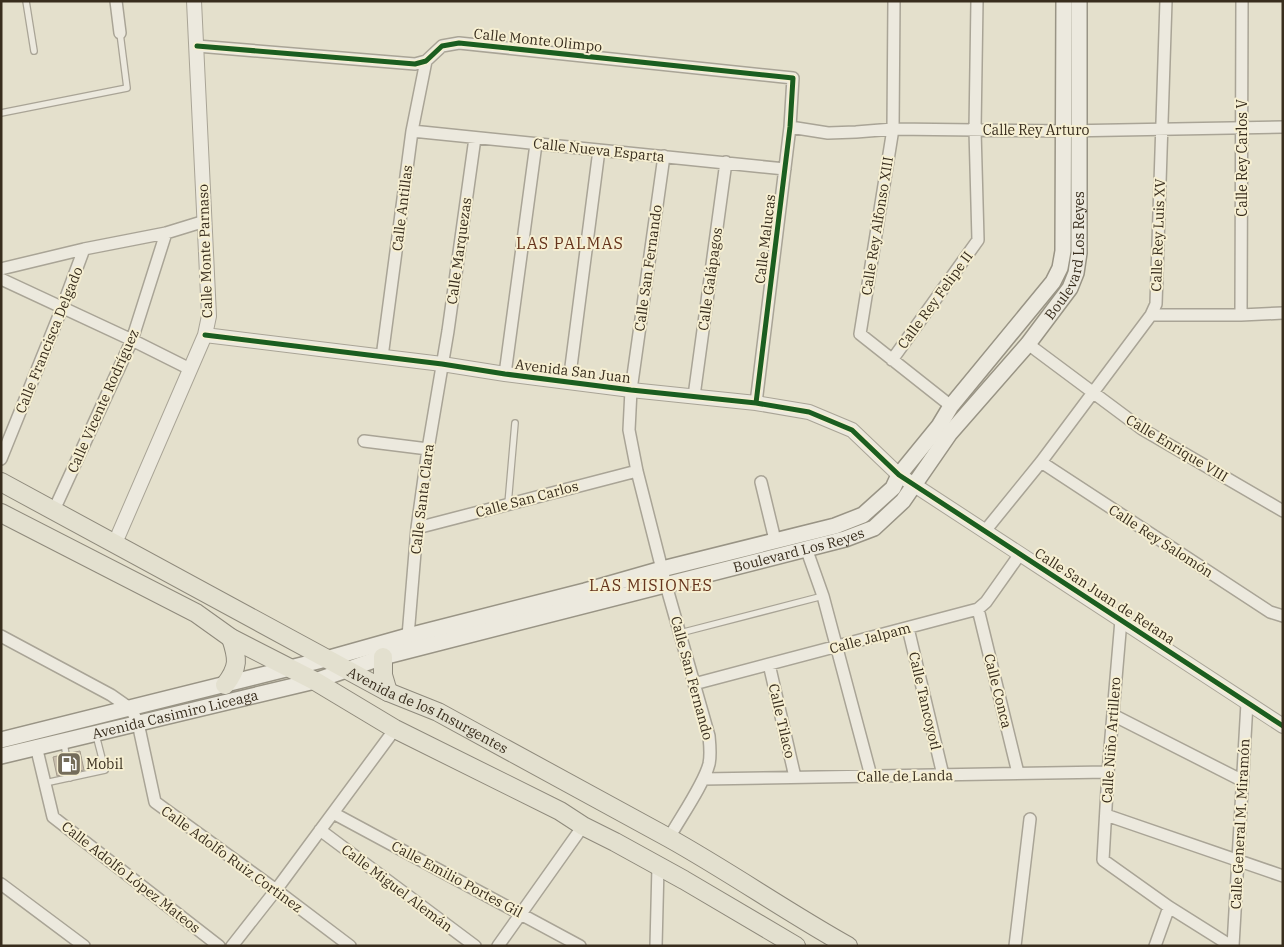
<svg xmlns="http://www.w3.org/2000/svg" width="1284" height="947" font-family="'IBM Plex Serif',serif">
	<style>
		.building { fill: #c8bead; stroke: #a49b8b }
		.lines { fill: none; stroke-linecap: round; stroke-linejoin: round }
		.service-casing { stroke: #a9a496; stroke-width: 8 }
		.minor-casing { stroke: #a9a496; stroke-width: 14 }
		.tertiary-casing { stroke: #a9a496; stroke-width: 16 }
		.secondary-casing { stroke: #999485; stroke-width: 18 }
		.primary-casing { stroke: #8f8a7c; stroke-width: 20 }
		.service { stroke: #ece9de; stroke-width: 5.5 }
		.minor { stroke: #ece9de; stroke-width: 11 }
		.tertiary { stroke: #ece9de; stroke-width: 14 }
		.secondary { stroke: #ece9de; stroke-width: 15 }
		.primary { stroke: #e3e0cf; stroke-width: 18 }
		.cycleway-casing { stroke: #f6efd2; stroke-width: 8 }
		.cycleway { stroke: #1b5e20; stroke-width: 5 }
		.labels { text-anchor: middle; stroke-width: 4; stroke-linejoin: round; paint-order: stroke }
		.street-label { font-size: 14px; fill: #382d1d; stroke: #f6efd2 }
		.poi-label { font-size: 14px; fill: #382d1d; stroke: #f6efd2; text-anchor: start }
		.quarter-label { font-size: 16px; letter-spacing: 1px; fill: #65331c; stroke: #f6efd2 }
	</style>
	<rect width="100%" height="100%" fill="#e4e0cc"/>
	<path class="building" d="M80,751L84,770L74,772L70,753Z
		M61,755L65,774L57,776L53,757Z"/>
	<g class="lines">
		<defs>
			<path id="service" d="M26,1L34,51
				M1,113L127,88L120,33
				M508,504L515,423
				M680,633L823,596
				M64,743L70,778
				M45,783L105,770L96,735"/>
			<path id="minor" d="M116,1L120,33
				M894,1L893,129L860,334L951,406
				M197,46L415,64L426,61L442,46L459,43L793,78L790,127L756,403
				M790,127L828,133L856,132L893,129L1064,131L1283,127
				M412,131L785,169
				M664,156L631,390L629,430L637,471L666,585L709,736C710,746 711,755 709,764C704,784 680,818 669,838
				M1,269L84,249L166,233L205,221
				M1,279L132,340L190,369
				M1151,315H1241L1283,313
				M1241,315L1242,1
				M1028,344L1142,429L1283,511
				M382,357L412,131L426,61
				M892,360L978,240L975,130L977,1
				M505,374L536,144
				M569,382L599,150
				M694,396L726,162
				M364,441L428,449
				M1,459L62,308L84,249
				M1041,462L1270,612L1283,616
				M761,482L775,540
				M54,510L132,340L166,233
				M417,528L637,471
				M985,531L1041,462L1151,315L1156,304L1166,1
				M806,548L823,596L871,776
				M978,609L1018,773
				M1121,620L1108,772L1103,860L1169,907L1231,946
				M908,628L943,775
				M1,636L111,695L131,709L138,723L155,802L276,890L350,946
				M408,636L417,528L428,449L448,331L475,138
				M769,664L795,777
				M694,684L978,609L986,602L1020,554
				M1113,715L1243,781
				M36,746L53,817L219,946
				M703,779L1108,772
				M333,813L580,946
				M1106,815L1283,876
				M320,830L475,946
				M1,884L84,946
				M232,946L276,890L395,729
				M498,946L583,826
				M656,946L658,866
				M1015,946L1030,819
				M1155,946L1169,907
				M1233,946L1247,703"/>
			<path id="tertiary" d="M205,335L442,364L505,374L631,390L756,403L809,412L852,430L899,475L1283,726
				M115,543L205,335L209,316L194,1"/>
			<g id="secondary">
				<path d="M1,740L326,659L408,636L585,591L662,569L835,526L863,515L893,488L899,475L939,426L951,406L1053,282L1060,268L1063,251L1064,1"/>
				<path id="s1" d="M1,756L315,681L383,657L845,539L874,528L903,501L950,433L1028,344L1070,288L1076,273L1079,253V1"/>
			</g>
			<g id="primary">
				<path id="s2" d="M1,482L388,692L438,712L669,838C730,872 787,912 848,946"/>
				<path d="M1,513L196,613L231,638L315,681L395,729L560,811L583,826L615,842L684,880L796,946"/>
				<path d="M383,657V675L388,692"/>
				<path d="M225,685C239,667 238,659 231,638"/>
			</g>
		</defs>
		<use href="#service" class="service-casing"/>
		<use href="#minor" class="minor-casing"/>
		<use href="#tertiary" class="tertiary-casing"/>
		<use href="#secondary" class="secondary-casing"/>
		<use href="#primary" class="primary-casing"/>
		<use href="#service" class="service"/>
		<use href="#minor" class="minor"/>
		<use href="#tertiary" class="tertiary"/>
		<use href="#secondary" class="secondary"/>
		<use href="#primary" class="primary"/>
		<defs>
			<path id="cycleway" d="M197,46L415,64L426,61L442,46L459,43L793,78L790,127L756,403
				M205,335L442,364L505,374L631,390L756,403L809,412L852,430L899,475L1283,726"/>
		</defs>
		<use href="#cycleway" class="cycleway-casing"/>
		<use href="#cycleway" class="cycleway"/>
	</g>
	<defs>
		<symbol id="fuel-square" viewBox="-11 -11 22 22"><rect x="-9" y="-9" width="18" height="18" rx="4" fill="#746c5a" stroke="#f6efd2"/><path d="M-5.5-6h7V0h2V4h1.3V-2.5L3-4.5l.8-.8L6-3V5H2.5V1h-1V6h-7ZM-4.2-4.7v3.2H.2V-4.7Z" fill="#fff"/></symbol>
	</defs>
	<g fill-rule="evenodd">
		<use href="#fuel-square" x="55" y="750" width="28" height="28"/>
	</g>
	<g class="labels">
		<g class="street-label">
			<text transform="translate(538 40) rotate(6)" y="5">Calle Monte Olimpo</text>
			<text x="1036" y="135">Calle Rey Arturo</text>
			<text transform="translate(599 150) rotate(6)" y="5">Calle Nueva Esparta</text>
			<text transform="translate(1242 158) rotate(-90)" y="5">Calle Rey Carlos V</text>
			<text transform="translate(402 208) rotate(-83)" y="5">Calle Antillas</text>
			<text transform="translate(877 226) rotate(-81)" y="5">Calle Rey Alfonso XIII</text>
			<text transform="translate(1158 235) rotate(-88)" y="5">Calle Rey Luis XV</text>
			<text transform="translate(765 239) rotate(-83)" y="5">Calle Malucas</text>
			<text transform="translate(205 251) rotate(-92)" y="5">Calle Monte Parnaso</text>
			<text transform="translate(459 251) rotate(-82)" y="5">Calle Marquezas</text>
			<text dy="5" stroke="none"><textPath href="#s1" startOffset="1244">Boulevard Los Reyes</textPath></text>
			<text transform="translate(648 268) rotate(-82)" y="5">Calle San Fernando</text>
			<text transform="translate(710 279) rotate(-82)" y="5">Calle Galápagos</text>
			<text transform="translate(935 300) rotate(-54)" y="5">Calle Rey Felipe II</text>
			<text transform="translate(49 340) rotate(-68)" y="5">Calle Francisca Delgado</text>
			<text transform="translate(573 371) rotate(7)" y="5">Avenida San Juan</text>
			<text transform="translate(103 401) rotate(-66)" y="5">Calle Vicente Rodríguez</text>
			<text transform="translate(1177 448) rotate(31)" y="5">Calle Enrique VIII</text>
			<text transform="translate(422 499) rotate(-83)" y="5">Calle Santa Clara</text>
			<text transform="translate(527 499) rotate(-15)" y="5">Calle San Carlos</text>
			<text transform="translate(1161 541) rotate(33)" y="5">Calle Rey Salomón</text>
			<text dy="5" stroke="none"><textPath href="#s1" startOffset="824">Boulevard Los Reyes</textPath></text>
			<text transform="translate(1105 596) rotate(33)" y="5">Calle San Juan de Retana</text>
			<text transform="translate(870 638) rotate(-15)" y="5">Calle Jalpam</text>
			<text transform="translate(692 678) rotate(75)" y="5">Calle San Fernando</text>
			<text transform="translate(998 691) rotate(76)" y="5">Calle Conca</text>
			<text transform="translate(925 701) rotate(77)" y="5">Calle Tancoyotl</text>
			<text dy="5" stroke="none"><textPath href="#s2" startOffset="484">Avenida de los Insurgentes</textPath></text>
			<text dy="5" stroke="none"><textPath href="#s1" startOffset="179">Avenida Casimiro Liceaga</textPath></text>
			<text transform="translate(782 721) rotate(77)" y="5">Calle Tilaco</text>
			<text transform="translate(1111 740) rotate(-86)" y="5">Calle Niño Artillero</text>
			<text transform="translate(905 776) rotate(-1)" y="5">Calle de Landa</text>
			<text transform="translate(1240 824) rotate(-87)" y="5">Calle General M. Miramón</text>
			<text transform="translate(232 859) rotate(36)" y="5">Calle Adolfo Ruiz Cortinez</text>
			<text transform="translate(131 877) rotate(38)" y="5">Calle Adolfo López Mateos</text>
			<text transform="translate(457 879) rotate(28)" y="5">Calle Emilio Portes Gil</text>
			<text transform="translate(397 888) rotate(37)" y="5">Calle Miguel Alemán</text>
		</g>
		<g class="poi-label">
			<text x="86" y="769">Mobil</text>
		</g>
		<g class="quarter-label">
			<text x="570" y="249">LAS PALMAS</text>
			<text x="651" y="591">LAS MISIONES</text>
		</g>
	</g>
	<rect width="1284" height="947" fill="none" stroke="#382d1d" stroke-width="5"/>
</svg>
